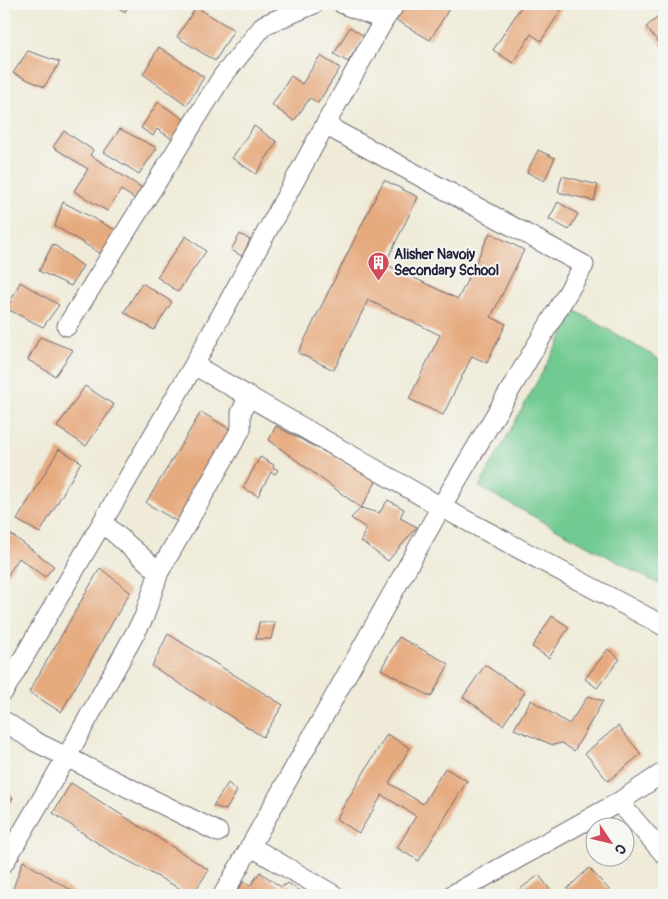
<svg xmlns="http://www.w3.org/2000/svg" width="668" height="899" font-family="Pangolin,sans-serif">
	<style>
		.pitch { fill: #71ca91; stroke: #4a7666 }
		.building { fill: #e6aa7f }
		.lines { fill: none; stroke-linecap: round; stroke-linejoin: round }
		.minor-casing { stroke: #6a6872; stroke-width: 21 }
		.minor { stroke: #fff; stroke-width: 19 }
		.labels { text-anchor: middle; stroke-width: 4; stroke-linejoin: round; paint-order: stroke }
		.poi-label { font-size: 14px; font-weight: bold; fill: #22223b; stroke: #f6f6f2; text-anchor: start }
	</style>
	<rect width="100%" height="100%" fill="#f6f6f2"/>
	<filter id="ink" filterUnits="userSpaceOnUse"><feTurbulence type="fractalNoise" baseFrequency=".02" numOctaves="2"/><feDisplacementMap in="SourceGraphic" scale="10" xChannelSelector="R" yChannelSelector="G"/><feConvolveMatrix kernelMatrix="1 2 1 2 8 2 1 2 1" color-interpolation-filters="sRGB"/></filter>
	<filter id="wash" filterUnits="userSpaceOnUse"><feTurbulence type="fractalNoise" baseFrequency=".0096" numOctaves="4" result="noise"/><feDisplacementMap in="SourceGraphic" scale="20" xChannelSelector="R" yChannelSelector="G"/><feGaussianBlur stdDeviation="1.12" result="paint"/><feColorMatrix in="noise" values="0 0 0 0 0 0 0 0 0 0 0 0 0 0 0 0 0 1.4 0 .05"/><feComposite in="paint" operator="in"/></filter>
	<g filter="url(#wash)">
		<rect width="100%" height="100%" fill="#efebd8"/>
		<path class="pitch" d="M576,311L664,362V587L479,487Z"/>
		<g id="blocks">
			<path class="building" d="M113,4H129L125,12Z
				M406,4H452L430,40L396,20Z
				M523,4H565L541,41L531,34L513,63L493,50Z
				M196,7L234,30L215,61L177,37Z
				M664,12V49L646,27Z
				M350,27L364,36L348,62L334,54Z
				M159,47L204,77L187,105L143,74Z
				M28,51L60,62L44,87L13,73Z
				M320,56L340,68L318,103L310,98L294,121L272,105L291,76L302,84Z
				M158,102L190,123L177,142L157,129L153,136L141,128Z
				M254,126L277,142L256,174L232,158Z
				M120,129L157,148L139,174L104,152Z
				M64,131L93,150L90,155L144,189L137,200L121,190L107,211L74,191L88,169L53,147Z
				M538,150L555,158L544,181L527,172Z
				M562,176L598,185L594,201L558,192Z
				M384,180L418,197L385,264L458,299L490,233L524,250L491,317L506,324L487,363L472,356L443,415L409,399L440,335L368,300L334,370L298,353Z
				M63,202L119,232L105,256L55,226Z
				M558,202L578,214L569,230L549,219Z
				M240,234L250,240L242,256L231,250Z
				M186,236L206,251L178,292L157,277Z
				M53,244L83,266L71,286L39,271Z
				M20,282L59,305L43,327L7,309Z
				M142,283L172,302L154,330L124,312Z
				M40,337L73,350L55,376L28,360Z
				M85,386L114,405L86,446L57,427Z
				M201,412L233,431L178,522L146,503Z
				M276,426L377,480L361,508L269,440Z
				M59,449L81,462L40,533L17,520Z
				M260,457L274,465L273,467L278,470L275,474L271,472L258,496L243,488Z
				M388,500L404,509L400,518L417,527L388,561L361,541L366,528L351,518L361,508L379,513Z
				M9,533L54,566L45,577L19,558L4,581V543Z
				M100,568L130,592L61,712L29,692Z
				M552,616L569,627L549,658L532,647Z
				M259,622H275L271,639H256Z
				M168,634L283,705L263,737L152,666Z
				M399,637L449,664L431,697L381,669Z
				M608,649L620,659L597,688L585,679Z
				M485,665L525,692L503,725L463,697Z
				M588,696L603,701L574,751L562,743L553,745L514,729L531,700L569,724Z
				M618,726L641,754L608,781L585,753Z
				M387,734L410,748L389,783L423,804L445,768L467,781L419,861L397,848L416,816L382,795L359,833L336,819Z
				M71,783L209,870L192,895L108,850L53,813Z
				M228,783L237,791L226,810L213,806Z
				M4,792L13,798L4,812Z
				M23,861L79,895L11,894Z
				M589,868L614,895H571L566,890Z
				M260,872L281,887L288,883L305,895H234L244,881L250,886Z
				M539,875L554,895H512Z"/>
		</g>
	</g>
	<g filter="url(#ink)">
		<use href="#blocks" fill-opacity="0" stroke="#6a6872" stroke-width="1"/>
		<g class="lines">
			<defs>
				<path id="minor" d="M343,4L384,20
					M67,326L222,77L264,25L314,4
					M194,365L441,507L664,626
					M159,572L241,429V413L248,397
					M4,691L194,365L325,125L384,20L395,4
					M4,721L34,741L218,832
					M619,802L664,854
					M250,846L334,895
					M4,863L66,758L144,617L159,572L103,523
					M223,895L441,507L584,265L325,125
					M452,895L619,802L664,772"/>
			</defs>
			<use href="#minor" class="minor-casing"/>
			<use href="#minor" class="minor"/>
		</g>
	</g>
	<defs>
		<symbol id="building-pin" viewBox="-11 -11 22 30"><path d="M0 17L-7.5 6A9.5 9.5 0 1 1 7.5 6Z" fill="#d1495b" stroke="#f6f6f2"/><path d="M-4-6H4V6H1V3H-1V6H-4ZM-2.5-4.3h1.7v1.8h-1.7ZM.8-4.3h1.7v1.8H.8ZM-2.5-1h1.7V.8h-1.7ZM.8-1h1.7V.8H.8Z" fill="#fff"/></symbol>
	</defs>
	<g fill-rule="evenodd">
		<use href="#building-pin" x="366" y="250" width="25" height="34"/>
	</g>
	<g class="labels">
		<g class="poi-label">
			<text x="394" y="259">Alisher Navoiy<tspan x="394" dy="16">Secondary School</tspan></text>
		</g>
	</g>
	<rect width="668" height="899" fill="none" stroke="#f6f6f2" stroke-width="20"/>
	<g transform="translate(610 842) rotate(125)"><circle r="24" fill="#f6f6f2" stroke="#a1a1a9"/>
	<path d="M0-4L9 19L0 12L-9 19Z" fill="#d1495b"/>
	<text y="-8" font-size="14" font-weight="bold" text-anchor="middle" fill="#22223b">С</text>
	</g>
</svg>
